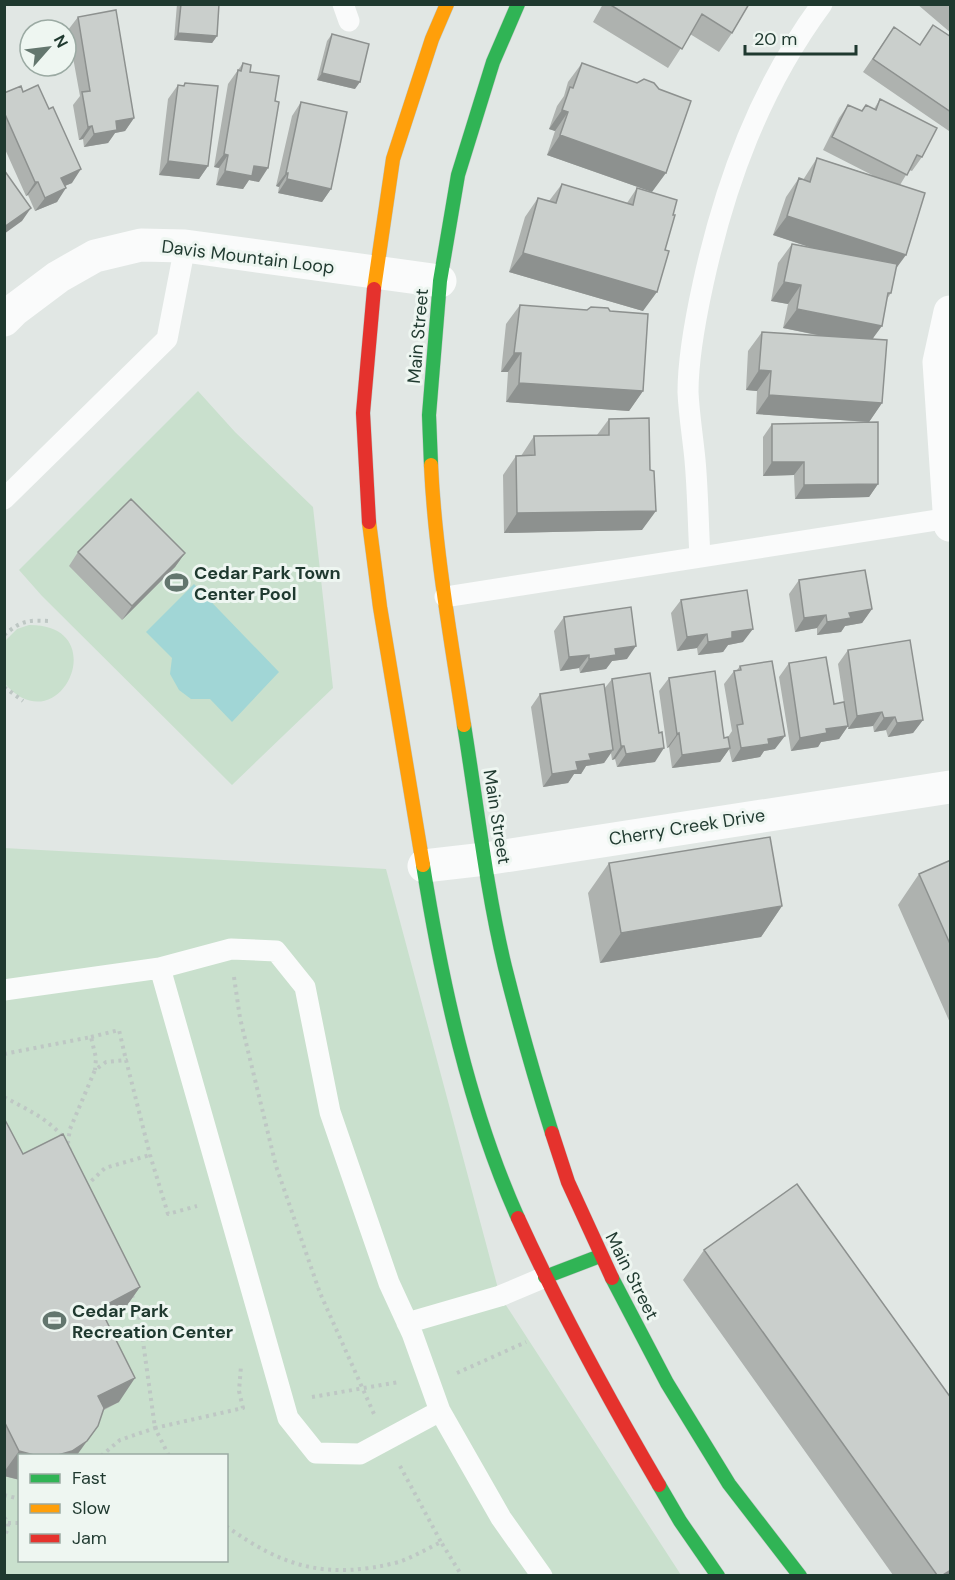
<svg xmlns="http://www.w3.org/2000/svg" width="955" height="1580" font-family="'DM Sans',sans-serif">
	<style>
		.green { fill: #c9e0cd; fill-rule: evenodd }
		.water { fill: #a1d6d6 }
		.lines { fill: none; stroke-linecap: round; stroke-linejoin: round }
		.fast-casing { stroke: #bdc6c2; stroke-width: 15 }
		.slow-casing { stroke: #bdc6c2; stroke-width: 15 }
		.jam-casing { stroke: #bdc6c2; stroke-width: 15 }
		.path { stroke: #bec7c4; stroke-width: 4; stroke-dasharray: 3 4.5; stroke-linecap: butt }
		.lane { stroke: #fafbfb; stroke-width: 21 }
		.street { stroke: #fafbfb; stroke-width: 33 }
		.fast { stroke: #30b455; stroke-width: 14 }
		.slow { stroke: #ff9f0a; stroke-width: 14 }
		.jam { stroke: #e5322d; stroke-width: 14 }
		.wall { fill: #aeb2af }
		.shaded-wall { fill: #8d918f }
		.building { fill: #cacfcc; stroke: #8d918f; stroke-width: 1.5 }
		.labels { text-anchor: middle; stroke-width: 6; stroke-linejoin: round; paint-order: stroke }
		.street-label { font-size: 18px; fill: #1f392f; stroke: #eef6f1 }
		.poi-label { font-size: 18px; font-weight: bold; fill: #1f392f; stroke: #eef6f1; text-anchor: start }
	</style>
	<rect width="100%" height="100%" fill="#e1e7e4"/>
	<path class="green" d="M198,391L235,432L313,507L333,688L232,785L42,596L19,570Z
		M29,625C115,624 60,746 5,684V641L17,629Z
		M4,848L386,869L500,1296L681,1575H5ZM20,1456H226V1560H20Z"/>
	<path class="water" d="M194,584L279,672L232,722L210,699H191L179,690L170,674L172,658L146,632Z"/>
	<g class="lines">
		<defs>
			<path id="fast" d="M431,465L429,415L440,281L458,175L493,62L518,4
				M464,725C477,805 486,888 505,967C519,1023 535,1079 552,1133
				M423,865C442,983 469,1109 518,1218
				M545,1277L600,1256
				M612,1278L667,1383L729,1484L800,1576
				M659,1485L680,1521L718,1576"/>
			<path id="slow" d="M374,289L393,159L432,39L447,4
				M431,465C435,552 451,639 464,725
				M369,522L380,607L423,865"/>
			<path id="jam" d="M369,522L363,413L374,289
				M552,1133L568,1182L612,1278
				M518,1218C560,1310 608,1398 659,1485"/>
		</defs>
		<use href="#fast" class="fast-casing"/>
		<use href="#slow" class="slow-casing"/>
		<use href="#jam" class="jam-casing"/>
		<path class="path" d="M4,635C22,620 28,620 50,621
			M4,687L23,701
			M234,977L240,1018L276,1166L320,1293L374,1414
			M91,1037L119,1030L126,1060
			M4,1054L91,1037L96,1058L95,1070
			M4,1097C26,1109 47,1118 63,1137
			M70,1151L68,1142L70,1129L95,1070L106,1062L126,1060L150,1155L168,1214L197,1206
			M86,1186L105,1168L150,1155
			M132,1295L140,1320L155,1428L243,1408L239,1391L241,1366
			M457,1373L526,1342
			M312,1397L399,1382
			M101,1456L120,1440L155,1428L169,1456
			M400,1466L441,1542
			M4,1495L20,1499
			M4,1517C10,1524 9,1529 4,1536
			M8,1523H20
			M226,1526C284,1568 328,1580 399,1562C413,1557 427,1549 441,1542L462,1576"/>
		<path class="lane" d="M343,4L349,21
			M4,499L167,339L185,246
			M700,556C698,524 698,492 695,460C693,438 689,415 688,392C688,360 696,316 703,284C725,183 760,88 822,4
			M445,597L950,518
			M4,990L160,968
			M407,1323L500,1296L545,1277
			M440,1411L360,1454L316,1453L288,1418L160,968L231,949L276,951L305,987L330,1112L389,1283L412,1333L440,1411L501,1518L542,1576"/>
		<path class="street" d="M950,312L939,362L950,525
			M4,320L14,310L58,277L95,256L141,245L185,246L440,281
			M424,866L485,859L950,787"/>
		<use href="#fast" class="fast"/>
		<use href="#slow" class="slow"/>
		<use href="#jam" class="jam"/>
	</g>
	<path class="wall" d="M177,4H219L217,36L212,43L174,40Z
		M603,4H749L732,33L719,52L690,34L668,68L593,22Z
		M917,4H951V33Z
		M78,17L134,118L125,131L115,133L108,143L84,147L83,139L79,140L73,105L80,96L68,30Z
		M894,27L920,45L951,37V130L949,131L863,72Z
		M332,34L355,89L317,80L327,41Z
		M243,63L250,72L259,182L249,180L243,189L216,185L219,168L214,167L228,84Z
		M582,63L652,192L547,155L555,131L549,129L557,106L564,96L568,82Z
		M185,83L208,166L199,179L159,175L168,99L178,85L183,86Z
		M23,92L72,183L65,186L57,202L35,211L28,195L26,196L4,147V93Z
		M880,99L922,157L912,171L909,170L900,185L896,268L891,293L887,299L873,339L882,403L869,422L756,414L757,391L746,390L748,351L762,332L821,336L783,328L788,304L771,301L778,263L792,244L812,248L773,235L786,197L799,178L803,180L817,158L874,176L823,150L839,118L848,105L862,111L866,105L874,109Z
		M301,102L331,189L322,202L278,193L279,187L276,186L292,116Z
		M562,184L627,203L637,188L665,250L643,311L509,272L525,217L538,198L549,201Z
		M520,305L643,391L629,411L506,402L508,372H501L506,324Z
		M609,419L650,470L642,530L504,533L503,475L516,456H521L534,436L597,435Z
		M772,424L878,484L869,497L795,499L794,475L763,476V437Z
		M78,552L185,553L175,567L122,620L69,566Z
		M799,580L872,609L862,623L845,626L841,632L817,635V628L795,632L789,594Z
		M681,600L743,642L728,645L723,652L698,655L697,648L677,651L671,613Z
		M564,617L627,659L612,661L606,669L580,673L579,668L560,671L554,631Z
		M848,650L923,720L913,733L888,737L886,730L874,732L873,726L848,729V726L839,739L821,742L818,747L791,751L779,677L789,663L834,704L844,703L838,664Z
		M740,666L775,749L764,751L760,757L732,762L729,749L720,762L672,768L669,747L667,748L659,691L669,678L724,738L728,737L732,731L724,684L734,671L737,670Z
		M612,679L655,762L617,767L615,759L612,760L611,753L604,763L586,766L581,774H574L568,783L543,787L531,707L540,694L604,689Z
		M951,860V1025L898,905L919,874Z
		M609,863L782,906L761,937L600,963L588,893Z
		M4,1118L23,1154L140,1287L123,1311L106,1320L119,1402L20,1455V1480L4,1476Z
		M704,1250L951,1575H893L683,1280Z"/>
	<path class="shaded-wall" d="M178,33L217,36L212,43L174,40Z
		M322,73L360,82L355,89L317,80Z
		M562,110L568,112L555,131L549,129Z
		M134,118L125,131L115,133L108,143L84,147L94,134L116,121Z
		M92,126L83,139L79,140L88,127Z
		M560,135L666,173L652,192L547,155Z
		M224,154L228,155L219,168L214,167Z
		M168,161L208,166L199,179L159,175Z
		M254,166L268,168L259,182L249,180L243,189L216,185L225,171Z
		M81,169L72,183L52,191L61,178Z
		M286,173H288L279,187L276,186Z
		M287,179L331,189L322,202L278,193Z
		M35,182H38L28,195L26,196Z
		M66,188L57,202L35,211L45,198Z
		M31,208L22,221L4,234V227Z
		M787,216L906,255L892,274L773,235Z
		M523,253L657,292L643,311L509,272Z
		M784,282L801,285L788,304L771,301Z
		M797,309L882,326L868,345L783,328Z
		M514,353H521L508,372H501Z
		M759,370L771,371L757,391L746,390Z
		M519,383L643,391L629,411L506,402Z
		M769,395L882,403L869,422L756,414Z
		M772,462H804L794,475L763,476Z
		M878,484L869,497L795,499L804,485Z
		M656,511L642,530L504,533L517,513Z
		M185,553L175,567L122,620L132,606Z
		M872,609L862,623L845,626L841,632L817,635L827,622L849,613Z
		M826,615L817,628L795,632L804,618Z
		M753,629L743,642L728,645L723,652L698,655L708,642L732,632Z
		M707,634L697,648L677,651L687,637Z
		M636,646L627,659L612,661L606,669L580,673L589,659L615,649Z
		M589,655L579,668L560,671L569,657Z
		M882,712L873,726L848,729L857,716Z
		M895,717L886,730L874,732L884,718Z
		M923,720L913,733L888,737L897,723Z
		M848,726L839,739L821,742L818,747L791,751L800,738L826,729Z
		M679,733L669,747L667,748L677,734Z
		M785,736L775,749L764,751L760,757L732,762L741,748L768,739Z
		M621,746H624L615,759L612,760Z
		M664,748L655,762L617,767L626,754Z
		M730,748L720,762L672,768L682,755Z
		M613,750L604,763L586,766L581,774H574L568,783L543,787L552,774L576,762L589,754Z
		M782,906L761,937L600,963L621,933Z
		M140,1287L123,1311L83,1331L100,1308Z
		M135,1378L119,1402L81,1420L98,1396Z
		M98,1426L77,1455H58Z
		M19,1451L34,1455H20V1480L4,1476V1472Z
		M951,1570V1575H943Z"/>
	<path class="building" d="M181,4H219L217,36L178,33Z
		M609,4H749L732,33L702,14L682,49Z
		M116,10L134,118L116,121L117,130L94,134L92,126L88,127L82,92L90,91L78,17Z
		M933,25L951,37V112L873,59L894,27L920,45Z
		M332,34L369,44L360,82L322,73Z
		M243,63L251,65L250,72L279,76L275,101L279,102L268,168L254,166L252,176L225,171L228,155L224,154L238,70L241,71Z
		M582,63L637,83L644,79L654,83L659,89L691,101L666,173L560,135L568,112L562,110L570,87L573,88Z
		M185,83L218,86L208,166L168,161L178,85L184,86Z
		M38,85L49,109L53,107L81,169L61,178L66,188L45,198L38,182H35L4,112V93L21,86L23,92Z
		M880,99L937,128L922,157L917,155L907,175L832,137L848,105L862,111L866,105L876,110Z
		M301,102L347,112L331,189L287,179L288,173H286Z
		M817,158L925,193L906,255L787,216L799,178L810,182Z
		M4,170L31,208L4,227Z
		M562,184L633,205L637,188L677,200L673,215H675L665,250L669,251L657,292L523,253L538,198L556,203Z
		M792,244L897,264L891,293H888L882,326L797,309L801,285L784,282Z
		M520,305L587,310L591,307L608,308L610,311L648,314L643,391L519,383L521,353H514Z
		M762,332L887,340L882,403L769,395L771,371L759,370Z
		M649,418L650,470L654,471L656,511L517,513L516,456L535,455L534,436L609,435V419Z
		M878,422V484L804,485V462H772V424Z
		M131,499L185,553L132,606L78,552Z
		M865,570L872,609L849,613L851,618L827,622L826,615L804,618L799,580Z
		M747,590L753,629L732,632V638L708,642L707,634L687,637L681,600Z
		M631,607L636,646L615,649L616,655L589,659V655L569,657L564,617Z
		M910,640L923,720L897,723L895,717L884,718L882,712L857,716L848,650Z
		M826,657L834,704L844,702L848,726L826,729L827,733L800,738L789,663Z
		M772,661L785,736L768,739L769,744L741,748L737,725L743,724L734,671L741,670L740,666Z
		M715,671L724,738L728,737L730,748L682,755L679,733L677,734L669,678Z
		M650,673L659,733L662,732L664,748L626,754L624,746H621L612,679Z
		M604,684L613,750L589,754L591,760L576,762L578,770L552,774L540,694Z
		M770,837L782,906L621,933L609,863Z
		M951,860V946L919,874Z
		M4,1118L23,1154L63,1134L140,1287L100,1308L135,1378L98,1396L104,1408L98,1426L87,1441L72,1451L58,1455H34L19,1451L4,1421Z
		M797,1184L951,1398V1570L943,1575H937L704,1250Z"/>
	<defs>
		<symbol id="stadium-bare" viewBox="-9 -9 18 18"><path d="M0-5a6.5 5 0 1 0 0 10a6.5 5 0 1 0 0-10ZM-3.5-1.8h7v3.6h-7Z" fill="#63766e" stroke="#eef6f1" stroke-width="2.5" paint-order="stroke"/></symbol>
	</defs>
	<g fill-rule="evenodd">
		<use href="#stadium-bare" x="160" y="566" width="33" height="33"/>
		<use href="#stadium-bare" x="38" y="1304" width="33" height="33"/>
	</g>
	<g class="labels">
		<g class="street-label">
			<text transform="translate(248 257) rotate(7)" y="6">Davis Mountain Loop</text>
			<text transform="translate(418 336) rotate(-85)" y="6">Main Street</text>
			<text transform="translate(497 817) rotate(81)" y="6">Main Street</text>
			<text transform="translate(687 827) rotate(-9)" y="6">Cherry Creek Drive</text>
			<text transform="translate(632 1276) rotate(63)" y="6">Main Street</text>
		</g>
		<g class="poi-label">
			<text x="194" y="579">Cedar Park Town<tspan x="194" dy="21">Center Pool</tspan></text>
			<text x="72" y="1317">Cedar Park<tspan x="72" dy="21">Recreation Center</tspan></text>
		</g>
	</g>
	<rect width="955" height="1580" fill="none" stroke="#1f392f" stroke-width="12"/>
	<rect x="18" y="1454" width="210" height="108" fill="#eef6f1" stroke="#9baaa3" stroke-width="1.5"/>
	<rect x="30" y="1474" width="30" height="9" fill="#30b455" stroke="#9baaa3" stroke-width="1.5"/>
	<text x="72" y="1484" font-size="18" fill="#1f392f">Fast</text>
	<rect x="30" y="1504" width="30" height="9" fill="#ff9f0a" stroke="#9baaa3" stroke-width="1.5"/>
	<text x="72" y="1514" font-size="18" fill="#1f392f">Slow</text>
	<rect x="30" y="1534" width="30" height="9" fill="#e5322d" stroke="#9baaa3" stroke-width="1.5"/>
	<text x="72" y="1544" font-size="18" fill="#1f392f">Jam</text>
	<g transform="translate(48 48) rotate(62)"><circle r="28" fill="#eef6f1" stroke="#9baaa3" stroke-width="1.5"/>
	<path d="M0-4.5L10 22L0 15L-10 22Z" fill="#63766e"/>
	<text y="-9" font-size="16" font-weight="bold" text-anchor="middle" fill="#1f392f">N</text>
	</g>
	<path d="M745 45v9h111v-9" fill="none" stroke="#1f392f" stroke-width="3"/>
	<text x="754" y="45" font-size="18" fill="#1f392f" stroke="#eef6f1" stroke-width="4.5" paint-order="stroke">20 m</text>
</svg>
